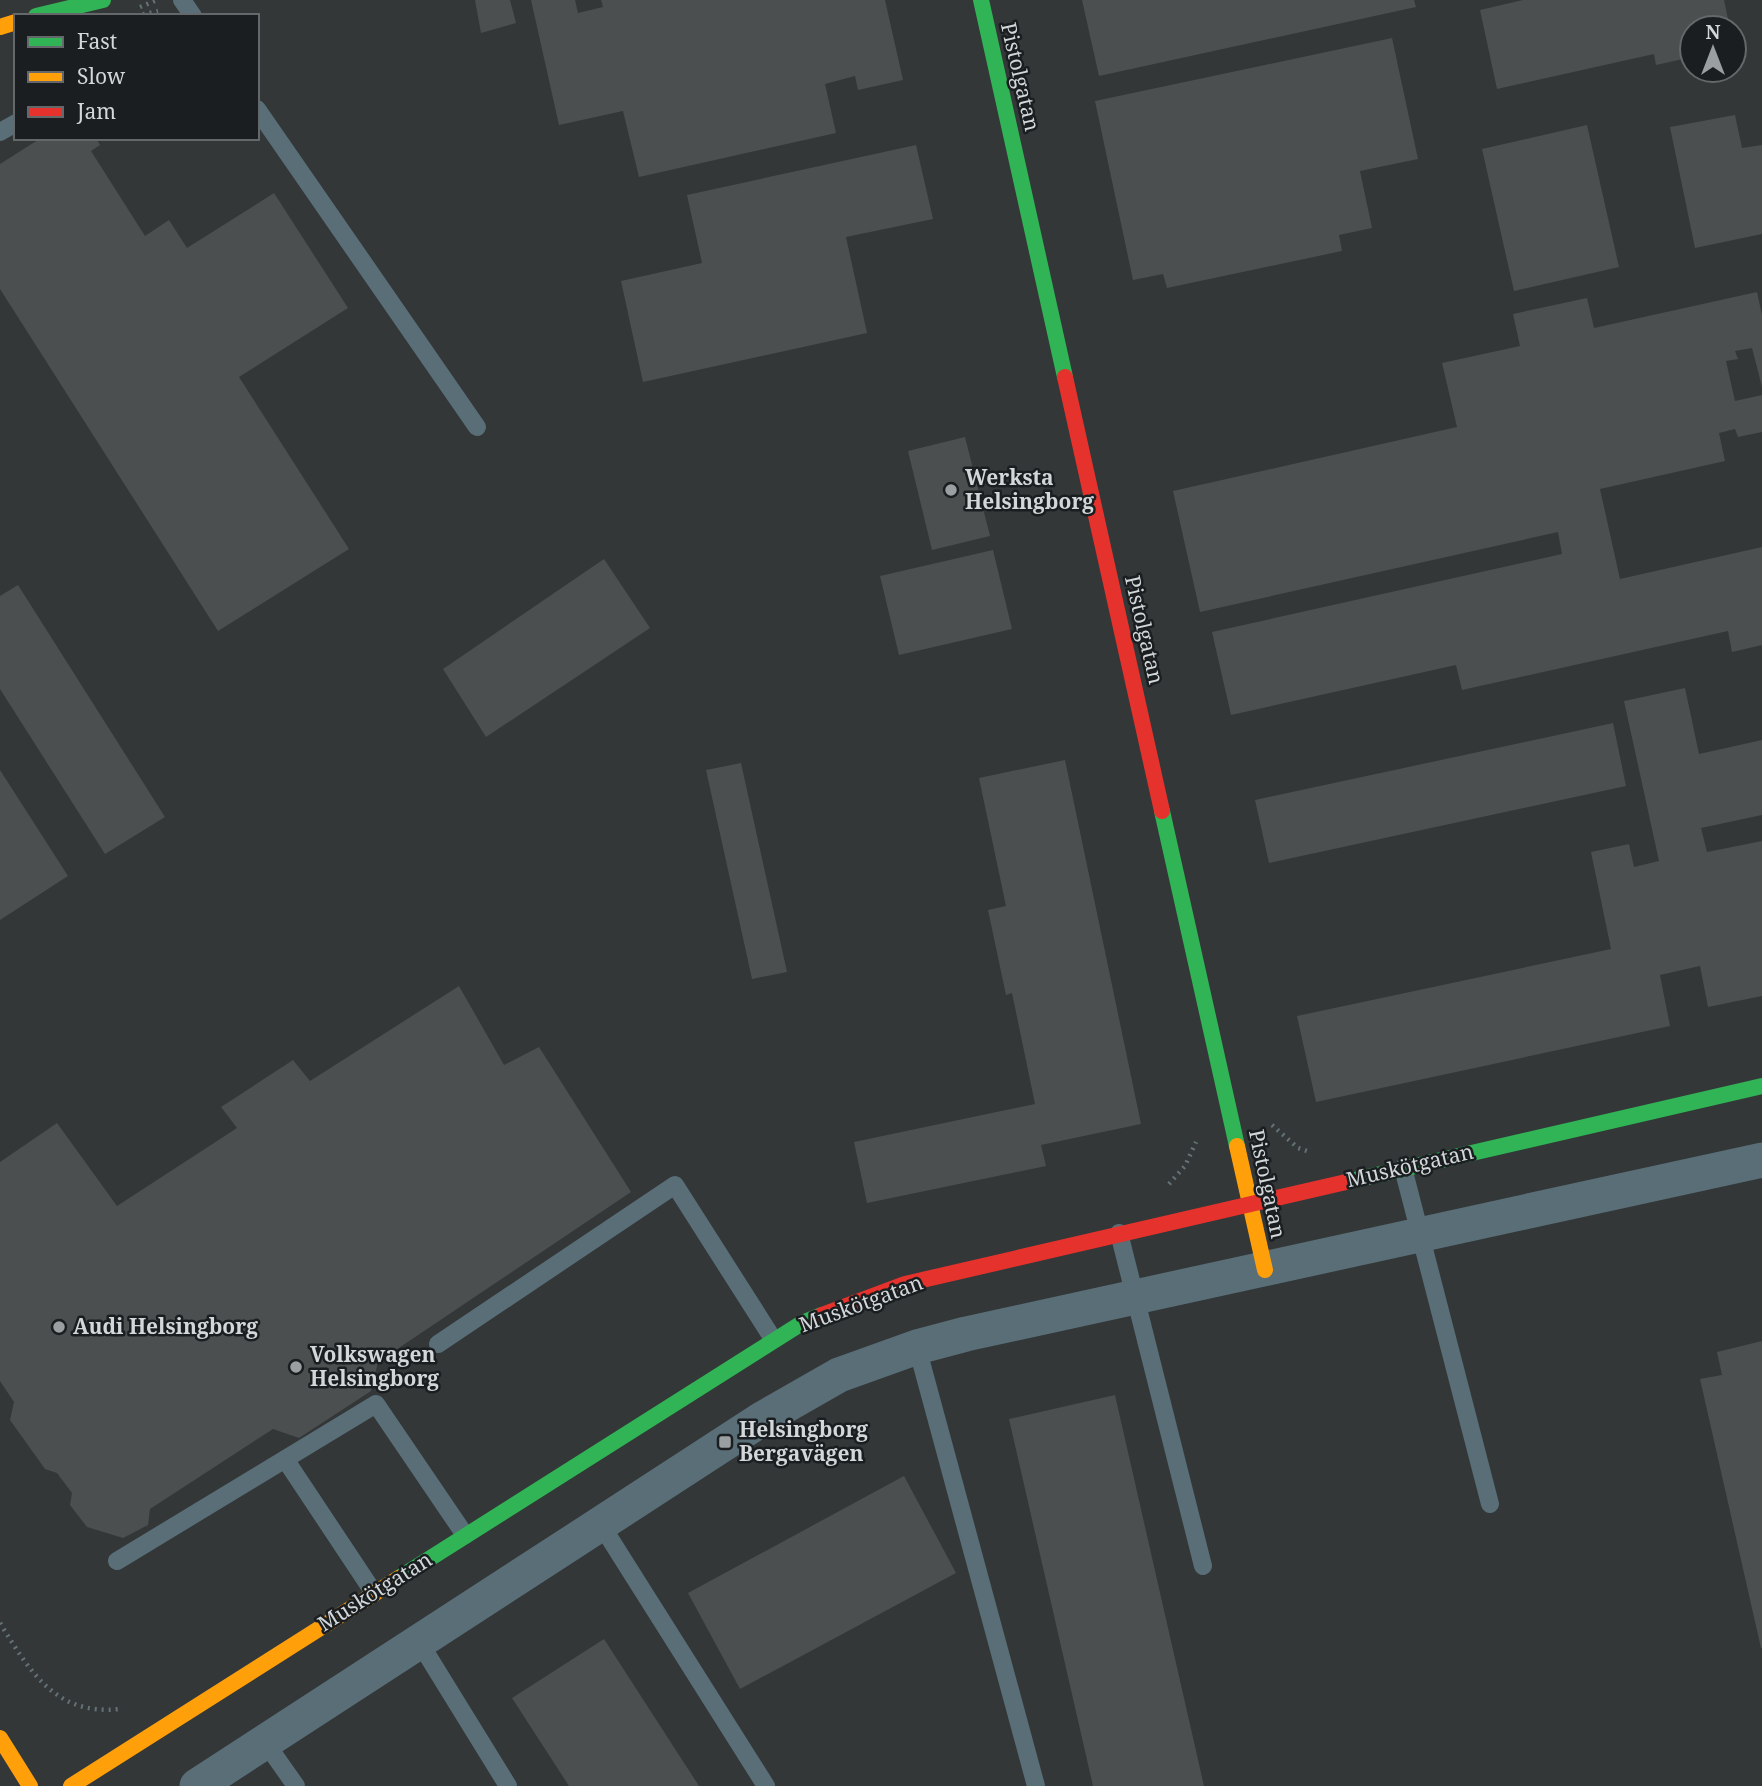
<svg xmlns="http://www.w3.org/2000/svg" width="1762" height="1786" font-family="'Noto Serif',serif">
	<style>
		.building { fill: #4b4f4f }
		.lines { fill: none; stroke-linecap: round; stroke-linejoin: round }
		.path { stroke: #647277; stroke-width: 4.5; stroke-dasharray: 2 5; stroke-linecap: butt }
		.lane { stroke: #596e77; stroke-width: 18 }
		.street { stroke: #596e77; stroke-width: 35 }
		.fast { stroke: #30b455; stroke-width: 16 }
		.slow { stroke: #ff9f0a; stroke-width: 16 }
		.jam { stroke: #e5322d; stroke-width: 16 }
		.poi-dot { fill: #9a9fa1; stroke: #1b1e20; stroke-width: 2.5 }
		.labels { text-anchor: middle; stroke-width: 5; stroke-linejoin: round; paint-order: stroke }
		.street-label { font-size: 21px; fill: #d2d7d9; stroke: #1b1e20 }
		.poi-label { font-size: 21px; font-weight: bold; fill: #d2d7d9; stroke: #1b1e20; text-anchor: start }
	</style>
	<rect width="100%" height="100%" fill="#333738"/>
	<path class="building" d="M475,0H510L516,23L481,33Z
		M531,0H575L578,13L603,7L601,0H885L903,80L858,90L855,76L825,84L836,133L639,177L623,111L559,125Z
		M1082,0H1414L1416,7L1099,76Z
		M1523,0H1724L1730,28H1692V57L1656,65L1654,54L1497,89L1480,10Z
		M1392,38L1418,159L1360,171L1372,228L1339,235L1342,251L1167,288L1163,274L1133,280L1095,101Z
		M1735,115L1742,148L1762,145V234L1695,248L1670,127Z
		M1587,125L1619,267L1514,291L1482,149Z
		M41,138H96L100,145L91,151L145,236L169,220L187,248L274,193L348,308L239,377L349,549L218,631L0,289V164Z
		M916,145L933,219L846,237L867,333L643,382L621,281L702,263L687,195Z
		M1757,292L1762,315V387L1752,348L1735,351L1738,359L1726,361L1735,401L1762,395V432L1738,437L1735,429L1719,433L1725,461L1600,489L1620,579L1762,547V645L1732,652L1728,631L1462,690L1456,665L1231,715L1212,632L1562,554L1558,532L1200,612L1173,491L1457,427L1442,363L1520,346L1513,314L1587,298L1594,328Z
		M965,437L990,536L932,550L908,451Z
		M993,550L1012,629L899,655L880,576Z
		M604,559L650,628L486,737L443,669Z
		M18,585L165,817L105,854L0,689V596Z
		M1685,688L1699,754L1762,740V815L1701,828L1707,852L1762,841V996L1708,1007L1700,966L1660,975L1670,1026L1316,1102L1297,1016L1611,949L1591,852L1629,844L1634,867L1659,861L1624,701Z
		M1613,723L1626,786L1269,863L1255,800Z
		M1065,760L1141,1124L1041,1145L1046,1166L867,1203L854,1142L1035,1104L1012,993L1006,995L988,910L1006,906L979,778Z
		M741,763L787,972L752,979L706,770Z
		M0,770L68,876L0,920Z
		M459,986L504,1065L539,1047L631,1192L378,1362L371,1391L299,1438L273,1429L150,1509L148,1525L123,1538L87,1527L70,1505L72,1493L57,1473L45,1469L10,1420L14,1402L0,1381V1162L57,1123L117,1206L237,1128L221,1107L293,1060L310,1081Z
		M1762,1341V1648H1761L1700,1379L1722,1375L1717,1352Z
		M1115,1395L1204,1786H1093L1009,1419Z
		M904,1476L956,1573L740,1689L688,1593Z
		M604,1639L699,1786H569L512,1698Z"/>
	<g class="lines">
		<path class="path" d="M140,7L157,0
			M136,16L158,11
			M1272,1125L1298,1148L1307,1151
			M1169,1184L1185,1166L1196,1142
			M0,1623C29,1670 55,1716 119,1709"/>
		<path class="lane" d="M182,0L193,16
			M257,109L477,427
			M0,132L16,123
			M1403,1168L1490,1504
			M1119,1233L1203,1566
			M438,1344L675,1185L773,1339
			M917,1347L1036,1786
			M285,1459L374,1593
			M600,1523L766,1786
			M117,1561L376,1404L465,1535
			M418,1640L508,1786
			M265,1742L296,1786"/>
		<path class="street" d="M197,1786L762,1419L839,1375L917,1347L966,1334L1762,1160"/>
		<path class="fast" d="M981,0L1065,377
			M36,16L103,0
			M1162,811L1237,1146
			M1346,1182L1762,1086
			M399,1578L802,1323L822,1315"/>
		<path class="slow" d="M0,27L16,22
			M1237,1146L1265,1270
			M0,1738L30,1786
			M71,1786L399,1578"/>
		<path class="jam" d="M1065,377L1162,811
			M822,1315L905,1284L1346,1182"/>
	</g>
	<g class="poi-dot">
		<circle cx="951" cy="490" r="7"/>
		<circle cx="59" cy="1327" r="7"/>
		<circle cx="296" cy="1367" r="7"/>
		<rect x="718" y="1435" width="14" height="14" rx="3.5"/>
	</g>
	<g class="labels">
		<g class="street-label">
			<text transform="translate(1020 77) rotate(77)" y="7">Pistolgatan</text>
			<text transform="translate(1144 630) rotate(77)" y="7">Pistolgatan</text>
			<text transform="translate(1410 1166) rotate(-13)" y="7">Muskötgatan</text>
			<text transform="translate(1267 1184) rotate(78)" y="7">Pistolgatan</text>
			<text transform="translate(861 1304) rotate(-20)" y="7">Muskötgatan</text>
			<text transform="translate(375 1592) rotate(-32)" y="7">Muskötgatan</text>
		</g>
		<g class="poi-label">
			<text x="965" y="485">Werksta<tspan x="965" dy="24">Helsingborg</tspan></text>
			<text x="73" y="1334">Audi Helsingborg</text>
			<text x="310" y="1362">Volkswagen<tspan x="310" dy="24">Helsingborg</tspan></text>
			<text x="739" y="1437">Helsingborg<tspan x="739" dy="24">Bergavägen</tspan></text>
		</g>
	</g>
	<rect x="14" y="14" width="245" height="126" fill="#1b1e20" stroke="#64686a" stroke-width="2"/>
	<rect x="28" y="37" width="35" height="10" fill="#30b455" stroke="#64686a" stroke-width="2"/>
	<text x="77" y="49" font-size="21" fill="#d2d7d9">Fast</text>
	<rect x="28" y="72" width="35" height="10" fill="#ff9f0a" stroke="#64686a" stroke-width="2"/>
	<text x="77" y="84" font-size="21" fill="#d2d7d9">Slow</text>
	<rect x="28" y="107" width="35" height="10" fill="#e5322d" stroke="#64686a" stroke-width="2"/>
	<text x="77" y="119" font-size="21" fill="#d2d7d9">Jam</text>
	<g transform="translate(1713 49)"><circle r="33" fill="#1b1e20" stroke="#64686a" stroke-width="2"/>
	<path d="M0-5L12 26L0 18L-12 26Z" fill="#9a9fa1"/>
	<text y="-10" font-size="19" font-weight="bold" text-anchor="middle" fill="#d2d7d9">N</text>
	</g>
</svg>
